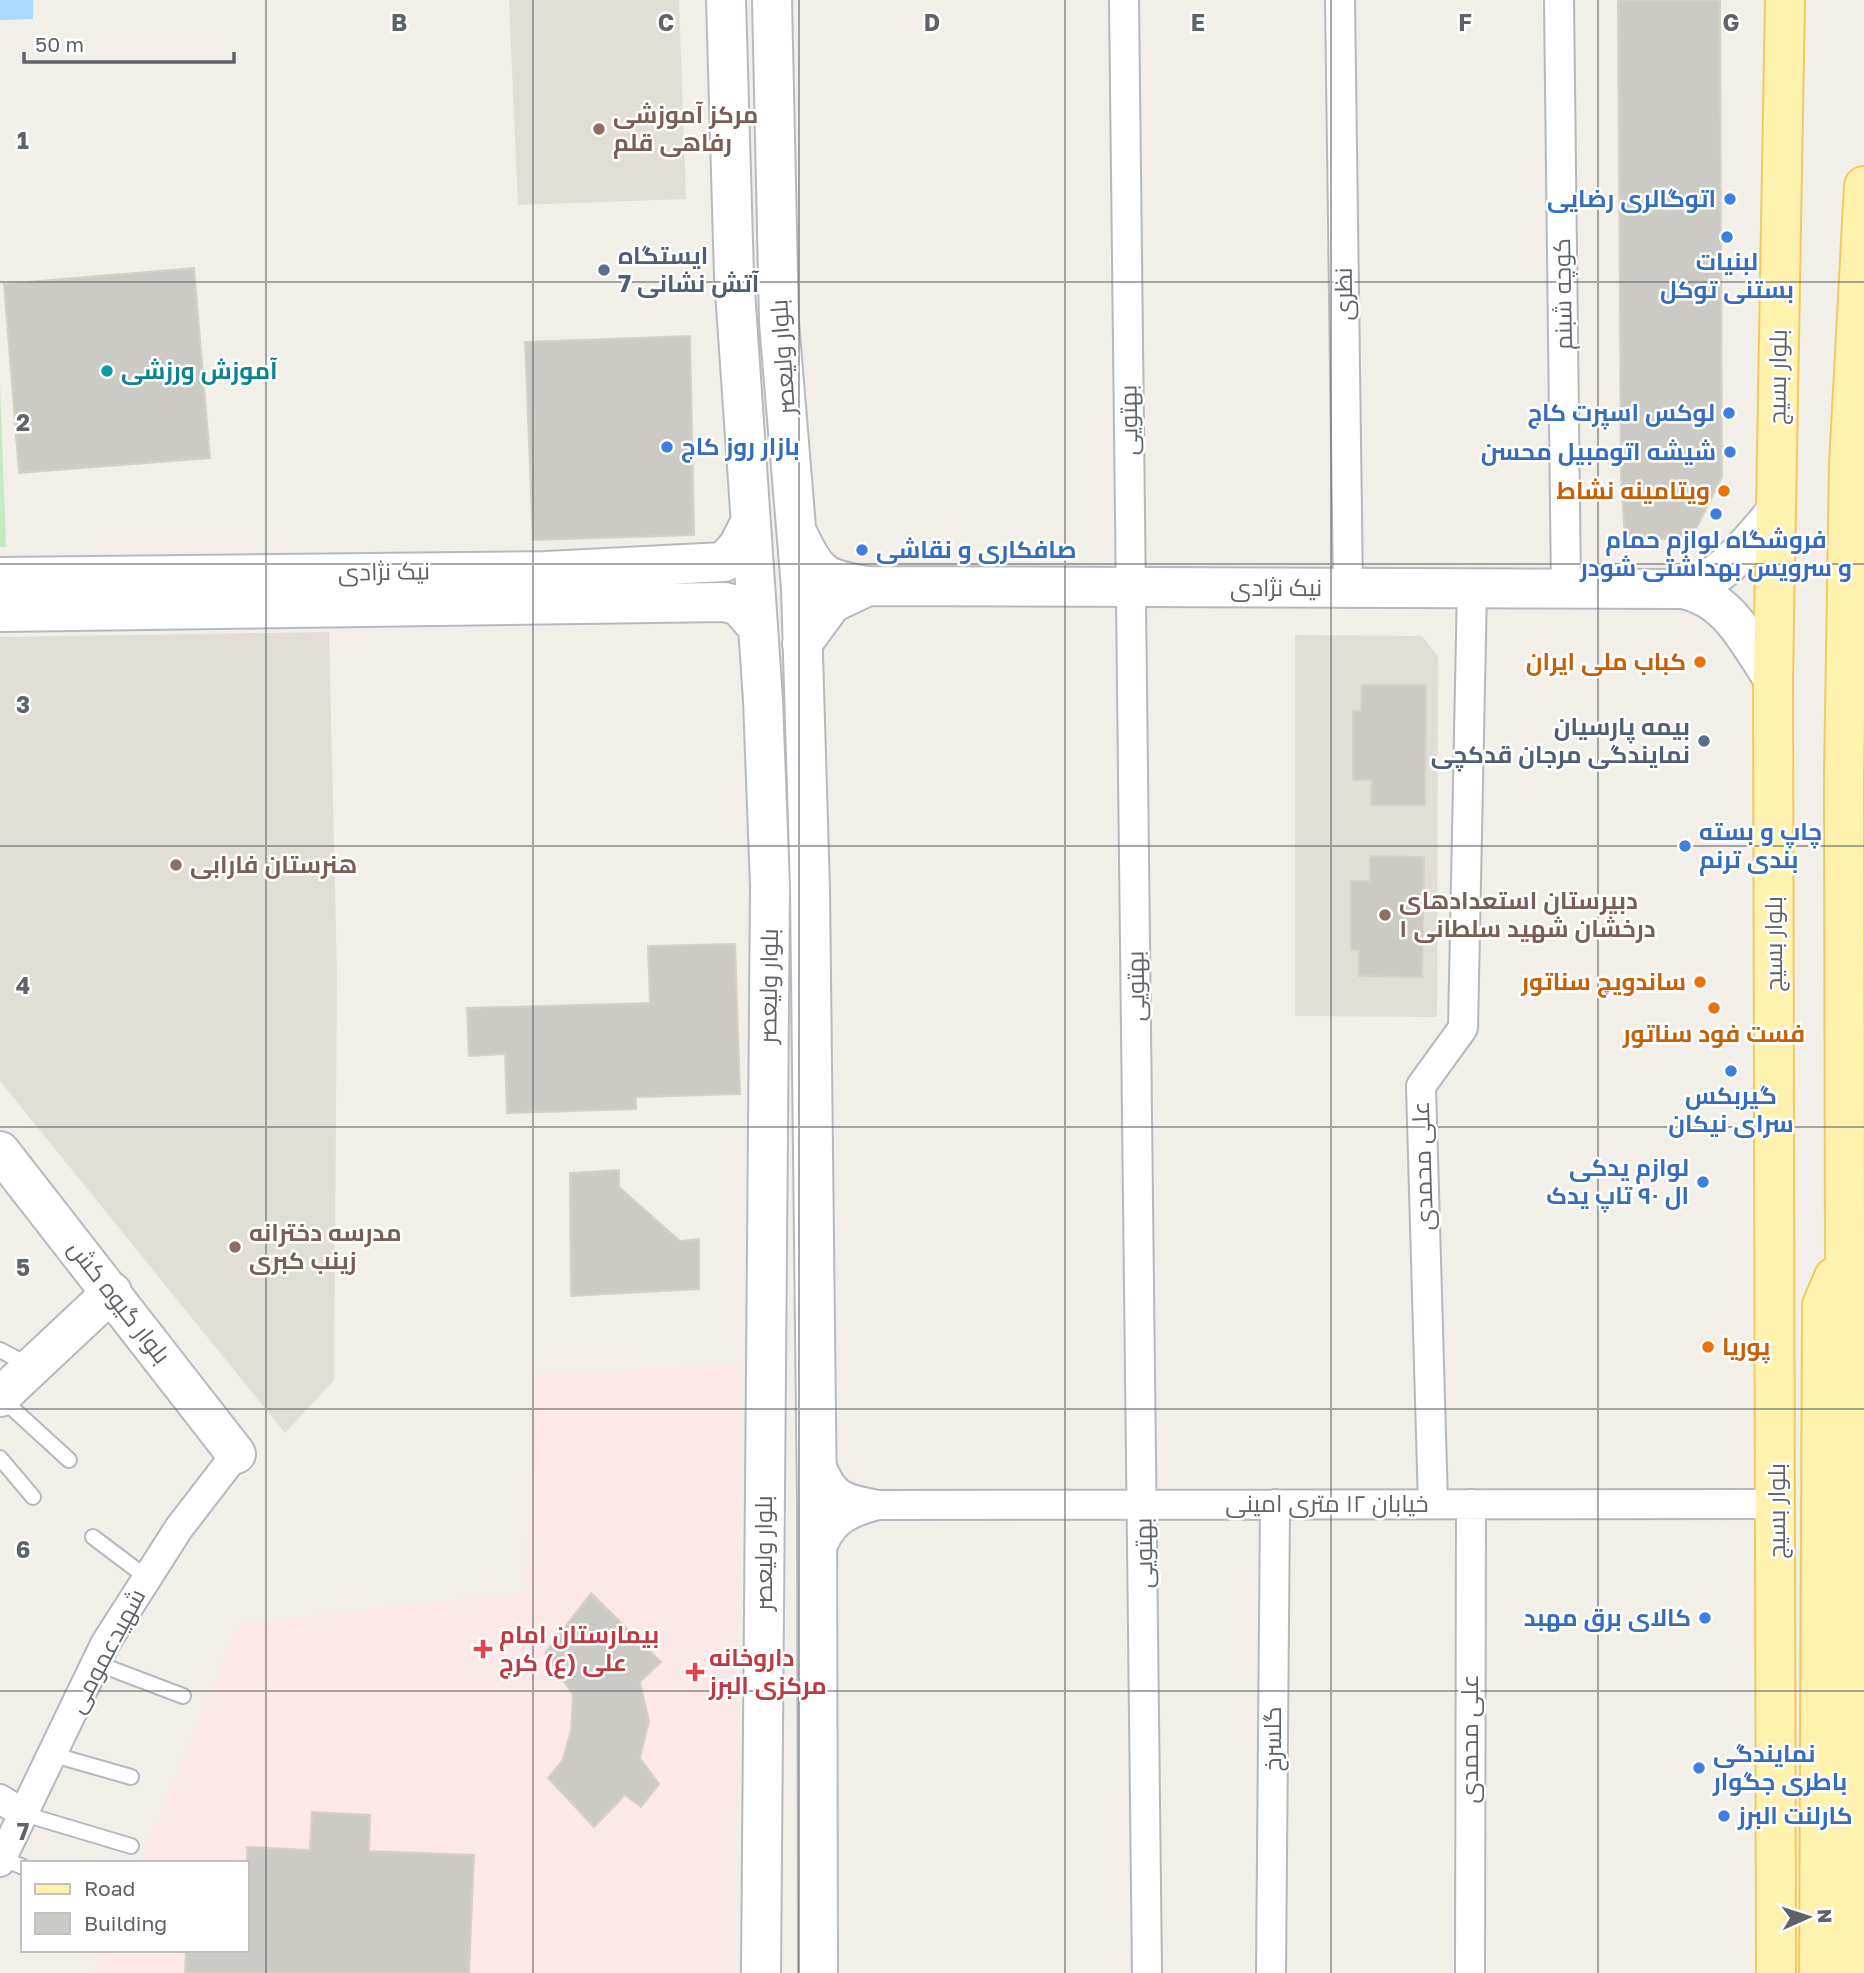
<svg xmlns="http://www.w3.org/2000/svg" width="1864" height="1973" font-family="'Golos Text',Cairo,sans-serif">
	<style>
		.education { fill: #e1ded6 }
		.medical { fill: #fce8e6 }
		.green { fill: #c5e8c5 }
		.water { fill: #aadaff }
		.building { fill: #cccac5; stroke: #d6d1c6; stroke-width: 2 }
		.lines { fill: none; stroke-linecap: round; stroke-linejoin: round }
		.lane-casing { stroke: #b5b8bc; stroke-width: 18 }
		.street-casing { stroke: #b5b8bc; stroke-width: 32 }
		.secondary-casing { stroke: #b6babf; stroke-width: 42 }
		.primary-casing { stroke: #f2c960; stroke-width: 42 }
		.lane { stroke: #fff; stroke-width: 14 }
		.street { stroke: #fff; stroke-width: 28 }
		.secondary { stroke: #fff; stroke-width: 38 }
		.primary { stroke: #fff2af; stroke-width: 38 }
		.grid { fill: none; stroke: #5f6368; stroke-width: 2; stroke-opacity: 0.55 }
		.education-dot { fill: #8d6e63; stroke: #fff; stroke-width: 2.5 }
		.shop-dot { fill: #3f7fe0; stroke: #fff; stroke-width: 2.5 }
		.service-dot { fill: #5c6f8a; stroke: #fff; stroke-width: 2.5 }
		.culture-dot { fill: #0f9aa8; stroke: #fff; stroke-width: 2.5 }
		.food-dot { fill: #e8710a; stroke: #fff; stroke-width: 2.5 }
		.health-dot { fill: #e0444e; stroke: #fff; stroke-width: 2.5 }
		.labels { text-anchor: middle; stroke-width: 5; stroke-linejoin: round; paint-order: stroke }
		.education-label { font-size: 24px; font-weight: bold; fill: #785e54; stroke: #fff; text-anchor: start }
		.shop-label { font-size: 24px; font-weight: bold; fill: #366cbe; stroke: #fff; text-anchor: end }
		.service-label { font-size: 24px; font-weight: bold; fill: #4e5e75; stroke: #fff; text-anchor: start }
		.street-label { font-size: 24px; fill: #5f6368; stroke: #fff }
		.culture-label { font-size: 24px; font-weight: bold; fill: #0d838f; stroke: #fff; text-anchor: start }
		.food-label { font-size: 24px; font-weight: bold; fill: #c56008; stroke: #fff; text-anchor: end }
		.health-label { font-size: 24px; font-weight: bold; fill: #be3a42; stroke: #fff; text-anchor: start }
		.grid-label { font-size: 23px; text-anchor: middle; font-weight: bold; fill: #5f6368; stroke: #fff; stroke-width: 5; stroke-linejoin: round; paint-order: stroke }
	</style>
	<rect width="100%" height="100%" fill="#f1efe8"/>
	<path class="education" d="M509,0H679L686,199L518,205Z
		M329,632L337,974L334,1380L285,1433L0,1081V637Z
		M1295,635L1422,636L1438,656L1437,1017L1295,1016Z"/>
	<path class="medical" d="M740,1365L735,1973H95L104,1950H247V1863H140L239,1624L525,1592L536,1374Z"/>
	<path class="green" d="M0,383L6,547H0Z"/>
	<path class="water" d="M0,0H33V19L0,20Z"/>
	<path class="building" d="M1618,0H1720L1722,477L1691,539H1625L1621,477Z
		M194,268L210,458L19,473L4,284Z
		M690,336L694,535L533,540L525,342Z
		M1362,685H1426L1425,805H1371L1372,780H1353V711H1361Z
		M1370,856L1424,857L1422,977L1359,976V950H1351V881H1370Z
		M735,944L740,1094L636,1097V1109L507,1113L505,1054L469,1056L467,1008L650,1003L648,946Z
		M619,1170V1187L680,1241L699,1239V1289L571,1296L570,1173Z
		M591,1593L661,1662L640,1682L649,1721L640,1758L659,1784L641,1807L625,1795L594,1827L548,1778L562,1761L571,1731L573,1695L545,1653Z
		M312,1812L370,1815L369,1851L474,1855L469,1973H185L186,1950H247V1847L310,1850Z"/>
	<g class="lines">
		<defs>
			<path id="lane" d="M0,1350L30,1366
				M1,1398L69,1460
				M0,1458L33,1497
				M93,1537L146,1577
				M96,1663L183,1696
				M54,1755L131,1777
				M24,1814L131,1846
				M2,1858L23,1867"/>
			<path id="street" d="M1124,0L1147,1973
				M1340,0L1348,588
				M1559,0L1566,589
				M819,1460C833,1496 841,1498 878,1505C847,1513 829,1522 820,1554
				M1433,1504L1421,1086L1463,1028L1472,588
				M878,1505L1777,1504
				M0,1799L24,1814
				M0,1862L105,1644L179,1528L236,1454
				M1271,1973L1275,1504
				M1470,1973L1471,1504"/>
			<path id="secondary" d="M726,0L734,276L763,700L770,886L761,1973
				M772,0L779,322L801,588L810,890L817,1503L818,1973
				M798,534C817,575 823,579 868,586L832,603L802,644
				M0,577L546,571L724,562L738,546L749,525
				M868,586L1683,589C1722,582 1751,540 1776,512
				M1683,589C1730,599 1747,641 1773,678
				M0,612L725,602L739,606L758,628
				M0,1151L236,1454
				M0,1397L112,1292"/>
			<path id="primary" d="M1776,1973L1773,678L1785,0
				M1819,1973L1822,1305L1834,1277
				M1853,1973L1859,1486L1845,1253L1844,778L1849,465L1864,186"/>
		</defs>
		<use href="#lane" class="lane-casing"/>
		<use href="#street" class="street-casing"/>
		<use href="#secondary" class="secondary-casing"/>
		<use href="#primary" class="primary-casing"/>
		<use href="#lane" class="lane"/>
		<use href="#street" class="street"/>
		<use href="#secondary" class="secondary"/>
		<use href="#primary" class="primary"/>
	</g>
	<path class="grid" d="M266,0V1973M533,0V1973M799,0V1973M1065,0V1973M1331,0V1973M1598,0V1973M0,282H1864M0,564H1864M0,846H1864M0,1127H1864M0,1409H1864M0,1691H1864"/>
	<g class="education-dot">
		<circle cx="599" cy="129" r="7"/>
		<circle cx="176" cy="865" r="7"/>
		<circle cx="1385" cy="915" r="7"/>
		<circle cx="235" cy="1247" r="7"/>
	</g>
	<g class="shop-dot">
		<circle cx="1730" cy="199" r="7"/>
		<circle cx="1727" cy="237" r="7"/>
		<circle cx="1729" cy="413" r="7"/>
		<circle cx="667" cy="447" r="7"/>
		<circle cx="1730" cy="452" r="7"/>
		<circle cx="1716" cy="514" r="7"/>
		<circle cx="862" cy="550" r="7"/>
		<circle cx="1685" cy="846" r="7"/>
		<circle cx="1731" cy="1071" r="7"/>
		<circle cx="1703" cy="1182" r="7"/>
		<circle cx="1705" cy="1618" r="7"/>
		<circle cx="1699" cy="1768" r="7"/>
		<circle cx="1724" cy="1816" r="7"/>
	</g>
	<g class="service-dot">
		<circle cx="604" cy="270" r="7"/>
		<circle cx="1704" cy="741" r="7"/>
	</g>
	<circle class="culture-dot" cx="107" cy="371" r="7"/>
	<g class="food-dot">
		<circle cx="1724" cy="491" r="7"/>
		<circle cx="1700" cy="662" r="7"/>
		<circle cx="1700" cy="982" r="7"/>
		<circle cx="1714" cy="1008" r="7"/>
		<circle cx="1708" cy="1347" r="7"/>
	</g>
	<g class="health-dot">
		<path d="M479.5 1638.5h7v7h7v7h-7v7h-7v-7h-7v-7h7z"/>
		<path d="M691.5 1661.5h7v7h7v7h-7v7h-7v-7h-7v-7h7z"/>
	</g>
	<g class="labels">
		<g class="education-label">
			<text x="613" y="123">مرکز آموزشی<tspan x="613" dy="28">رفاهی قلم</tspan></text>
			<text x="190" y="873">هنرستان فارابی</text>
			<text x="1399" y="909">دبیرستان استعدادهای<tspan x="1399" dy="28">درخشان شهید سلطانی ۱</tspan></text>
			<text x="249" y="1241">مدرسه دخترانه<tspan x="249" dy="28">زینب کبری</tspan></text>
		</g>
		<g class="shop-label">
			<text x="1716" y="207">اتوگالری رضایی</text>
			<text x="1727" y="270" text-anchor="middle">لبنیات<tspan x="1727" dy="28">بستنی توکل</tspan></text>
			<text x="1715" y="421">لوکس اسپرت کاج</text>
			<text x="681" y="455" text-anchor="start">بازار روز کاج</text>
			<text x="1716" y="460">شیشه اتومبیل محسن</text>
			<text x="1716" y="548" text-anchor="middle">فروشگاه لوازم حمام<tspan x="1716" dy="28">و سرویس بهداشتی شودر</tspan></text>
			<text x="876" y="558" text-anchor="start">صافکاری و نقاشی</text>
			<text x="1699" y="840" text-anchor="start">چاپ و بسته<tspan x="1699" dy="28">بندی ترنم</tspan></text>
			<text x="1731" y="1104" text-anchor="middle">گیربکس<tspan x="1731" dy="28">سرای نیکان</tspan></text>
			<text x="1689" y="1176">لوازم یدکی<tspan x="1689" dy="28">ال ۹۰ تاپ یدک</tspan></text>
			<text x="1691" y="1626">کالای برق مهبد</text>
			<text x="1713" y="1762" text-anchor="start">نمایندگی<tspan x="1713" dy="28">باطری جگوار</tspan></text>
			<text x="1738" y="1824" text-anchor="start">کارلنت البرز</text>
		</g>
		<g class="service-label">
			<text x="618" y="264">ایستگاه<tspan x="618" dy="28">آتش نشانی 7</tspan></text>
			<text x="1690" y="735" text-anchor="end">بیمه پارسیان<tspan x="1690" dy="28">نمایندگی مرجان قدکچی</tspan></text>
		</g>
		<g class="street-label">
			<text transform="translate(1344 294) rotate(-91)" y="8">نظری</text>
			<text transform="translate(1563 294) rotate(-91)" y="8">کوچه شبنم</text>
			<text transform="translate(783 357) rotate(-94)" y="8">بلوار ولیعصر</text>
			<text transform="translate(1778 377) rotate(-89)" y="8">بلوار بسیج</text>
			<text transform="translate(1129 420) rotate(-91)" y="8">بهتویی</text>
			<text transform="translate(384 572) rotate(-1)" y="8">نیک نژادی</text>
			<text x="1276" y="596">نیک نژادی</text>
			<text transform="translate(1774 944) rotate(-90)" y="8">بلوار بسیج</text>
			<text transform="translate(769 986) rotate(-89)" y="8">بلوار ولیعصر</text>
			<text transform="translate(1136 986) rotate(-91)" y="8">بهتویی</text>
			<text transform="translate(1423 1166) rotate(-92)" y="8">علی محمدی</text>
			<text transform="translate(119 1302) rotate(52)" y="8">بلوار گیوه کش</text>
			<text x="1327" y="1512">خیابان ۱۲ متری امینی</text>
			<text transform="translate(1777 1511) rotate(-90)" y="8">بلوار بسیج</text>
			<text transform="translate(764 1553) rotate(-90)" y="8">بلوار ولیعصر</text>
			<text transform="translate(1144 1553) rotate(-91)" y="8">بهتویی</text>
			<text transform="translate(107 1651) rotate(-62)" y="8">شهیدعمومی</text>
			<text transform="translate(1273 1739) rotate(-90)" y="8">گلسرخ</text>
			<text transform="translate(1470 1739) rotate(-90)" y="8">علی محمدی</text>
		</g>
		<g class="culture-label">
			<text x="121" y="379">آموزش ورزشی</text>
		</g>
		<g class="food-label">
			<text x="1710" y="499">ویتامینه نشاط</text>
			<text x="1686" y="670">کباب ملی ایران</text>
			<text x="1686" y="990">ساندویچ سناتور</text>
			<text x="1714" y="1042" text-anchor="middle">فست فود سناتور</text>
			<text x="1722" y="1355" text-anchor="start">پوریا</text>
		</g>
		<g class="health-label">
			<text x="499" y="1643">بیمارستان امام<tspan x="499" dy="28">علی (ع) کرج</tspan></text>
			<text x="709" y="1666">داروخانه<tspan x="709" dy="28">مرکزی البرز</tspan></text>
		</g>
	</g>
	<g class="grid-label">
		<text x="399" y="31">B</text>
		<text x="666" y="31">C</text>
		<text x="932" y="31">D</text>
		<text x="1198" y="31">E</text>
		<text x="1465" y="31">F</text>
		<text x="1731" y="31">G</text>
		<text x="23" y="149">1</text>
		<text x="23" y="431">2</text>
		<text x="23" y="713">3</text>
		<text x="23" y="994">4</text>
		<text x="23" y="1276">5</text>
		<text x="23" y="1558">6</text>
		<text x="23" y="1840">7</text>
	</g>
	<rect x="21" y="1861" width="228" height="91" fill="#ffffff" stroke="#bfc1c3" stroke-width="2"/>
	<rect x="35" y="1884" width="35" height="10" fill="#fff2af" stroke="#bfc1c3" stroke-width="2"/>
	<text x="84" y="1896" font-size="21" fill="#5f6368">Road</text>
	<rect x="35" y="1913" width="35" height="21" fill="#cccac5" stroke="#bfc1c3" stroke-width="2"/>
	<text x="84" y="1931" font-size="21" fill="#5f6368">Building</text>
	<g transform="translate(1808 1917) rotate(87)" stroke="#ffffff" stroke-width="5" paint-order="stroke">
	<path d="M0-5L12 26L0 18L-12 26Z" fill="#5f6368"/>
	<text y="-10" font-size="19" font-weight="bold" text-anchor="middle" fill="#5f6368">N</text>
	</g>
	<path d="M24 52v10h210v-10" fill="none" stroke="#5f6368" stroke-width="3.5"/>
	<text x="35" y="52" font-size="21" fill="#5f6368" stroke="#ffffff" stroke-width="5" paint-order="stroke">50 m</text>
</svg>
